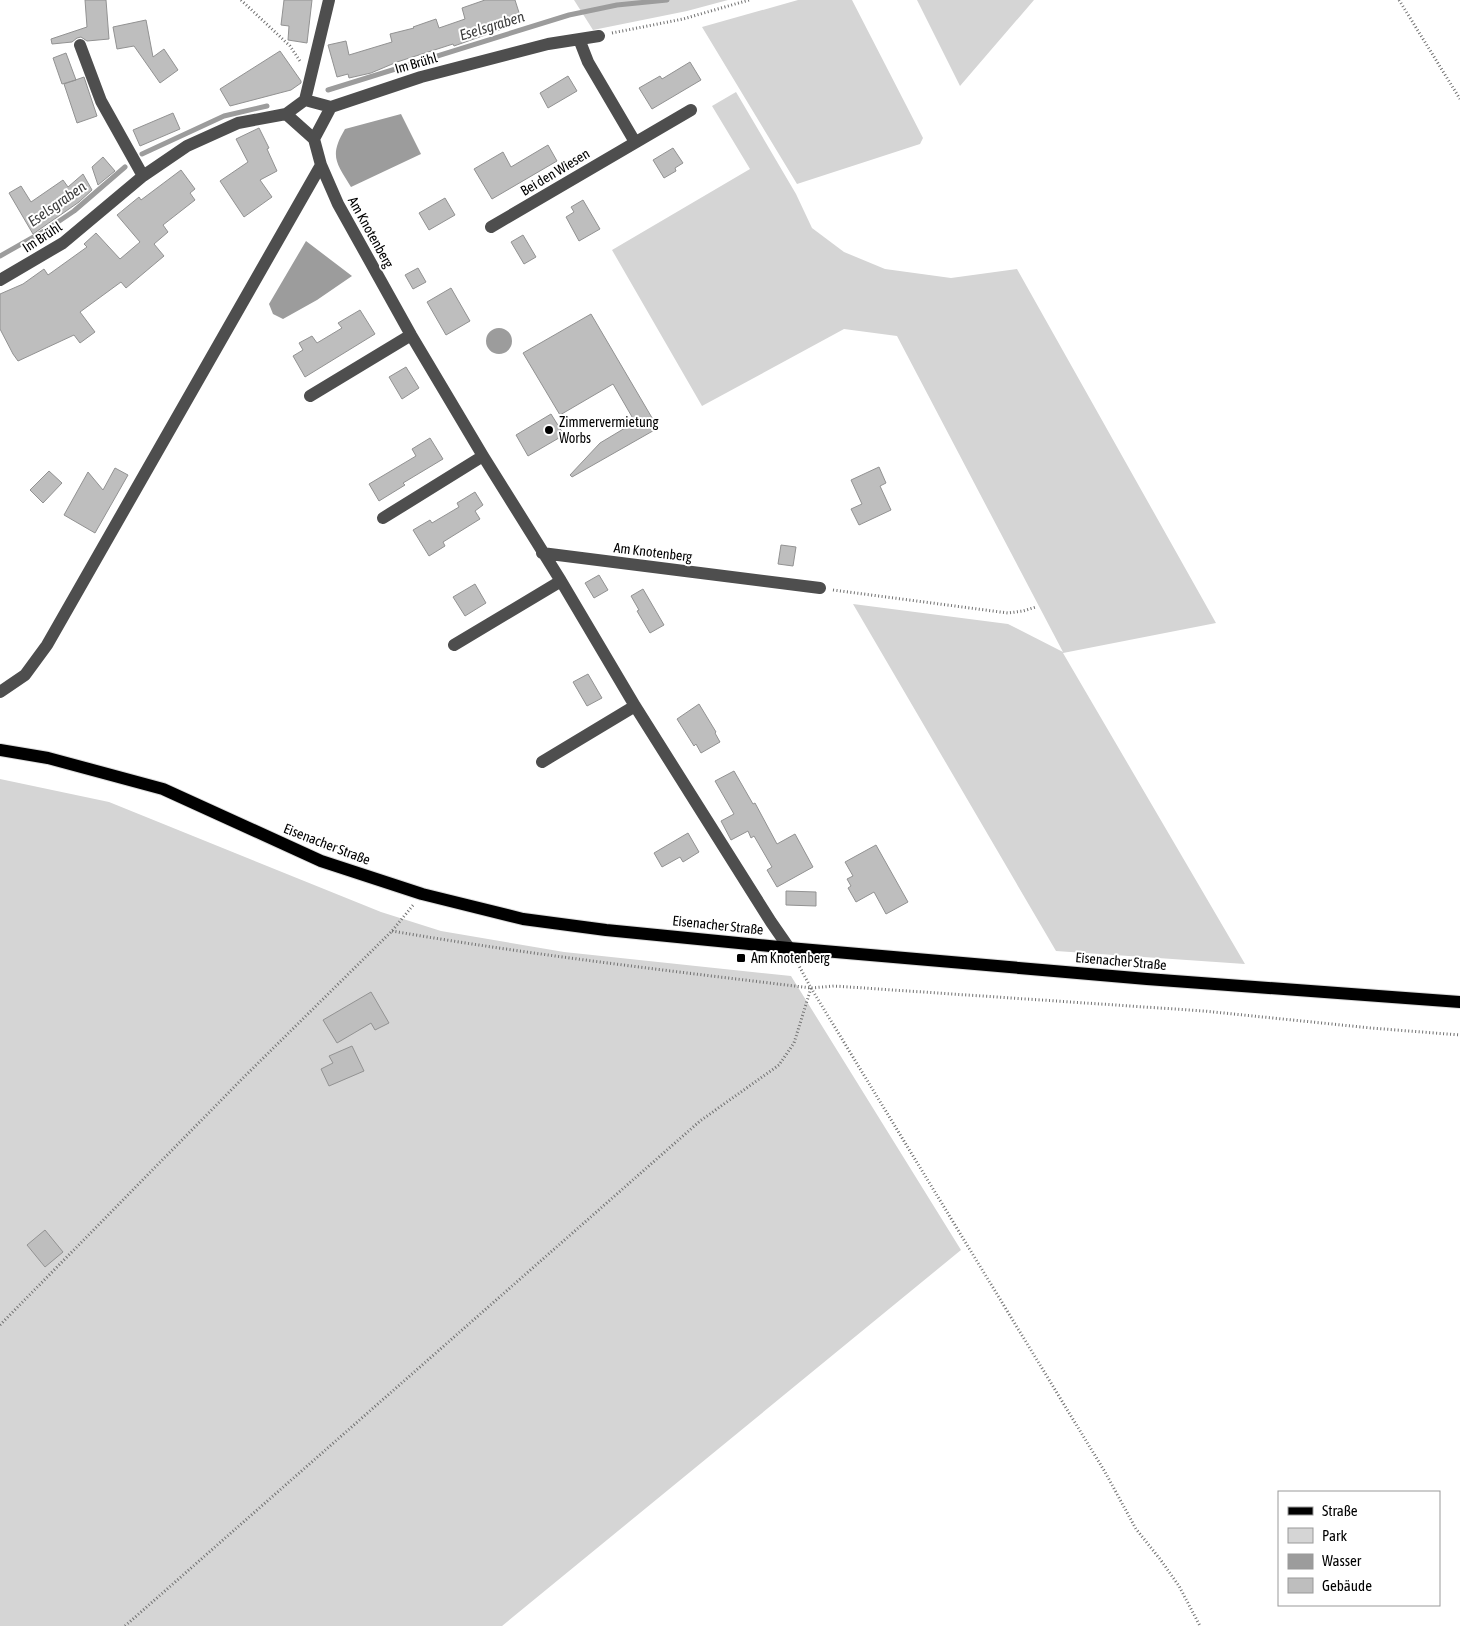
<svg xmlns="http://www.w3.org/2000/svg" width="1460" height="1626" font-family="'Asap Condensed',sans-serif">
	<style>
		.green { fill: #d5d5d5 }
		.water { fill: #9c9c9c }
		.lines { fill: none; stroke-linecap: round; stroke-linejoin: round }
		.stream { stroke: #9c9c9c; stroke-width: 5 }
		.building { fill: #bebebe; stroke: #929292 }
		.major-casing { stroke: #dbdbdb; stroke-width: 14 }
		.path { stroke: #707070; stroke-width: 3; stroke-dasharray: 1 2.5; stroke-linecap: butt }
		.minor { stroke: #4e4e4e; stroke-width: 12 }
		.major { stroke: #000; stroke-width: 12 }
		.poi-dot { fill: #000; stroke: #fff; stroke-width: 2 }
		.labels { text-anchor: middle; stroke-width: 4; stroke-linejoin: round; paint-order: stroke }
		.street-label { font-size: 14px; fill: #000; stroke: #fff }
		.poi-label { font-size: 14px; fill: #000; stroke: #fff; text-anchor: start }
		.water-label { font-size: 15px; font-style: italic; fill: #3d3d3d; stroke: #fff }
	</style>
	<rect width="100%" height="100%" fill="#fff"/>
	<path class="green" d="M574,0H728L687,11L593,30Z
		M798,0H852L923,138L920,144L797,184L702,27Z
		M917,0H1034L960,86Z
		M736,92L796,194L812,228L844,252L885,269L951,278L1017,269L1216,623L1063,653L1245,964L1056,951L853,604L1008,624L1063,652L897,336L844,329L702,406L612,250L750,169L712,106Z
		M0,779L109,802L381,912L441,931L564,952L791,976L961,1250L502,1626H0Z"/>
	<path class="water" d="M401,114L421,154L351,187C336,162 329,156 345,129Z
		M306,241L352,276L317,300L283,319L273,314L269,304Z
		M486 341a13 13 0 1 1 26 0a13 13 0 1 1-26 0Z"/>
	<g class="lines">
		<path class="stream" d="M328,90L569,15L617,5L667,0
			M142,154L224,116L267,106
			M0,256L46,230L74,211L125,167"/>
	</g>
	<path class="building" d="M85,0H106L109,39L87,41L81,37L77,38L72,42L52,44L51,39L87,27Z
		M284,0H312L307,43L288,40L289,26L281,25Z
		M485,0H515L522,22L454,46L453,44L397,62L371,73L349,78L348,74L337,77L328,45L346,41L349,55L392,42L390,34L414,28L413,27L436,19L439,28L465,19L462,8Z
		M146,20L153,57L164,49L178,70L160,83L134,46L117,49L113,27Z
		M280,51L301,81V83L291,90L230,106L220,89Z
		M66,53L76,80L62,84L53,58Z
		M690,62L701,80L652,109L639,88L660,76L662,79Z
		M568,76L577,91L548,108L540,93Z
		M84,77L97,116L77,123L64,84Z
		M173,113L180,129L140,146L133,130Z
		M259,128L269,148L267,149L277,171L260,180L272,197L244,217L220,181L248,162L236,139Z
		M548,145L557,161L492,199L474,169L503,152L511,167Z
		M673,148L683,163L675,168L676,171L664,178L653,160Z
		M103,157L115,171L98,185L92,167Z
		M181,170L195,189L190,193L195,200L163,225L168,232L154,244L164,256L126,288L121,282L80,312L95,332L80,343L74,335L18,361L13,354L0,329V294L23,284L44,269L48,275L87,247L84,244L96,233L120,259L140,242L117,215L139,197L141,200Z
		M83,174L92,190L79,202L33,234L9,193L21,186L31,202L63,180L68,187Z
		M445,198L455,215L429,230L419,213Z
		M583,200L600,229L579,241L566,217L574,212L571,207Z
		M523,235L536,257L524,264L511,242Z
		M418,268L426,282L413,289L405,275Z
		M451,288L470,321L446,335L427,302Z
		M360,310L375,334L305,377L293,356L303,350L299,343L312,336L317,343L342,328L338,323Z
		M591,314L658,428L572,477L570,475L600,443L635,422L613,384L560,415L523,353Z
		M406,367L419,388L402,399L389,377Z
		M551,414L564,435L528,456L516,435Z
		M430,438L443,459L403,483L405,485L379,501L369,484L416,456L412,449Z
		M879,467L886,483L880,486L891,510L859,525L851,509L862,504L851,480Z
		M115,468L128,475L95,533L64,515L88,472L103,490Z
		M49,471L62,483L43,503L30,490Z
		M475,492L483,505L475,511L480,519L443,542L445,546L429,556L413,530L430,520L432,523L459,507L457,503Z
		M781,545L796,547L793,566L778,564Z
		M599,575L608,590L594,598L585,583Z
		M475,584L486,603L465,616L453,597Z
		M643,589L664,625L650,633L637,611L639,610L631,596Z
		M588,674L602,698L587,706L573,682Z
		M699,704L716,732L715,733L720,742L701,753L696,744L694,746L677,719Z
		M734,771L753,804L755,803L777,844L795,834L813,867L777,887L767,870L772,867L754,836L751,838L748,831L731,840L721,821L734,814L715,781Z
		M688,833L699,852L683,862L680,857L662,867L654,853Z
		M876,845L908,902L886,914L874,892L856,902L848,888L851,886L847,879L853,876L845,862Z
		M786,891L816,892V906L786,905Z
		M371,992L389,1023L375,1030L371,1023L337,1043L323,1020Z
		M352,1046L364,1071L329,1086L321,1069L333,1063L329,1056Z
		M45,1230L63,1252L45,1267L27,1245Z"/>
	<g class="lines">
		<defs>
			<path id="major" d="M0,750L48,758L163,789L321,861L422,894L523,919L606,930L789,948L1147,979L1460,1002"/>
		</defs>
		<use href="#major" class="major-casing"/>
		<path class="path" d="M241,0L290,46L300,61
			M1399,0L1460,99
			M612,33L683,19L749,0
			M833,590L1008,613L1023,611L1036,607
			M392,931C531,955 671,971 811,988L834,986L1204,1011L1371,1028L1460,1035
			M811,988L1105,1472L1136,1529L1160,1559L1179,1586L1200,1626
			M0,1325L240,1081L392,931L414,904
			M125,1626L700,1121L779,1065L794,1043L811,988L798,964"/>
		<path class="minor" d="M579,39L588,62L635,142
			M80,45L101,101L143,176
			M305,100L331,107L421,77L548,44L599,36
			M286,114L314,139
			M314,139L321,165L338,204L411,335L483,456L561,581L635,706L771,922L789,948
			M314,139L331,107
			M491,227L691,110
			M0,280L63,243L143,176L187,146L238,123L286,114L305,100L329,0
			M310,396L411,335
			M383,518L483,456
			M542,553L820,588
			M454,645L561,581
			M0,692L25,675L47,645L321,165
			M542,762L635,706"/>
		<use href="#major" class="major"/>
	</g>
	<g class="poi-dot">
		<circle cx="549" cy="430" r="5"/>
		<rect x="736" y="953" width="10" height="10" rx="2.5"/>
	</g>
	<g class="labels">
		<g class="street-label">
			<text transform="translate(416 63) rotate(-16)" y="5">Im Brühl</text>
			<text transform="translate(555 172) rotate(-31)" y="5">Bei den Wiesen</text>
			<text transform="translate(371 232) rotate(61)" y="5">Am Knotenberg</text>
			<text transform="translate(42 237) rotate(-33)" y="5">Im Brühl</text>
			<text transform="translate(653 552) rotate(7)" y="5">Am Knotenberg</text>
			<text transform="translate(327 844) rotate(21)" y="5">Eisenacher Straße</text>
			<text transform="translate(718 925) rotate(6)" y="5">Eisenacher Straße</text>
			<text transform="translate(1121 961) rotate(5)" y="5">Eisenacher Straße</text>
		</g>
		<g class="poi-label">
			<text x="559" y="427">Zimmervermietung<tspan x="559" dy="16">Worbs</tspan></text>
			<text x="751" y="963">Am Knotenberg</text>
		</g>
		<g class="water-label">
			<text transform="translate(492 26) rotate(-17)" y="5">Eselsgraben</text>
			<text transform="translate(57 204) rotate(-35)" y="5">Eselsgraben</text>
		</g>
	</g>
	<rect x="1278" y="1491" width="162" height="115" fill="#ffffff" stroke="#999999"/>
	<rect x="1288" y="1507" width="25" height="8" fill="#000000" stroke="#999999"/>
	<text x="1322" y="1516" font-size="15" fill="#000000">Straße</text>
	<rect x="1288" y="1528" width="25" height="15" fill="#d5d5d5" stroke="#999999"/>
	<text x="1322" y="1541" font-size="15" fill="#000000">Park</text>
	<rect x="1288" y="1554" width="25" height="15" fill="#9c9c9c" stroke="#999999"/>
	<text x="1322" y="1566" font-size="15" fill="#000000">Wasser</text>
	<rect x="1288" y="1578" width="25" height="15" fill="#bebebe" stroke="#999999"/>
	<text x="1322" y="1591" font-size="15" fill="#000000">Gebäude</text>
</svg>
